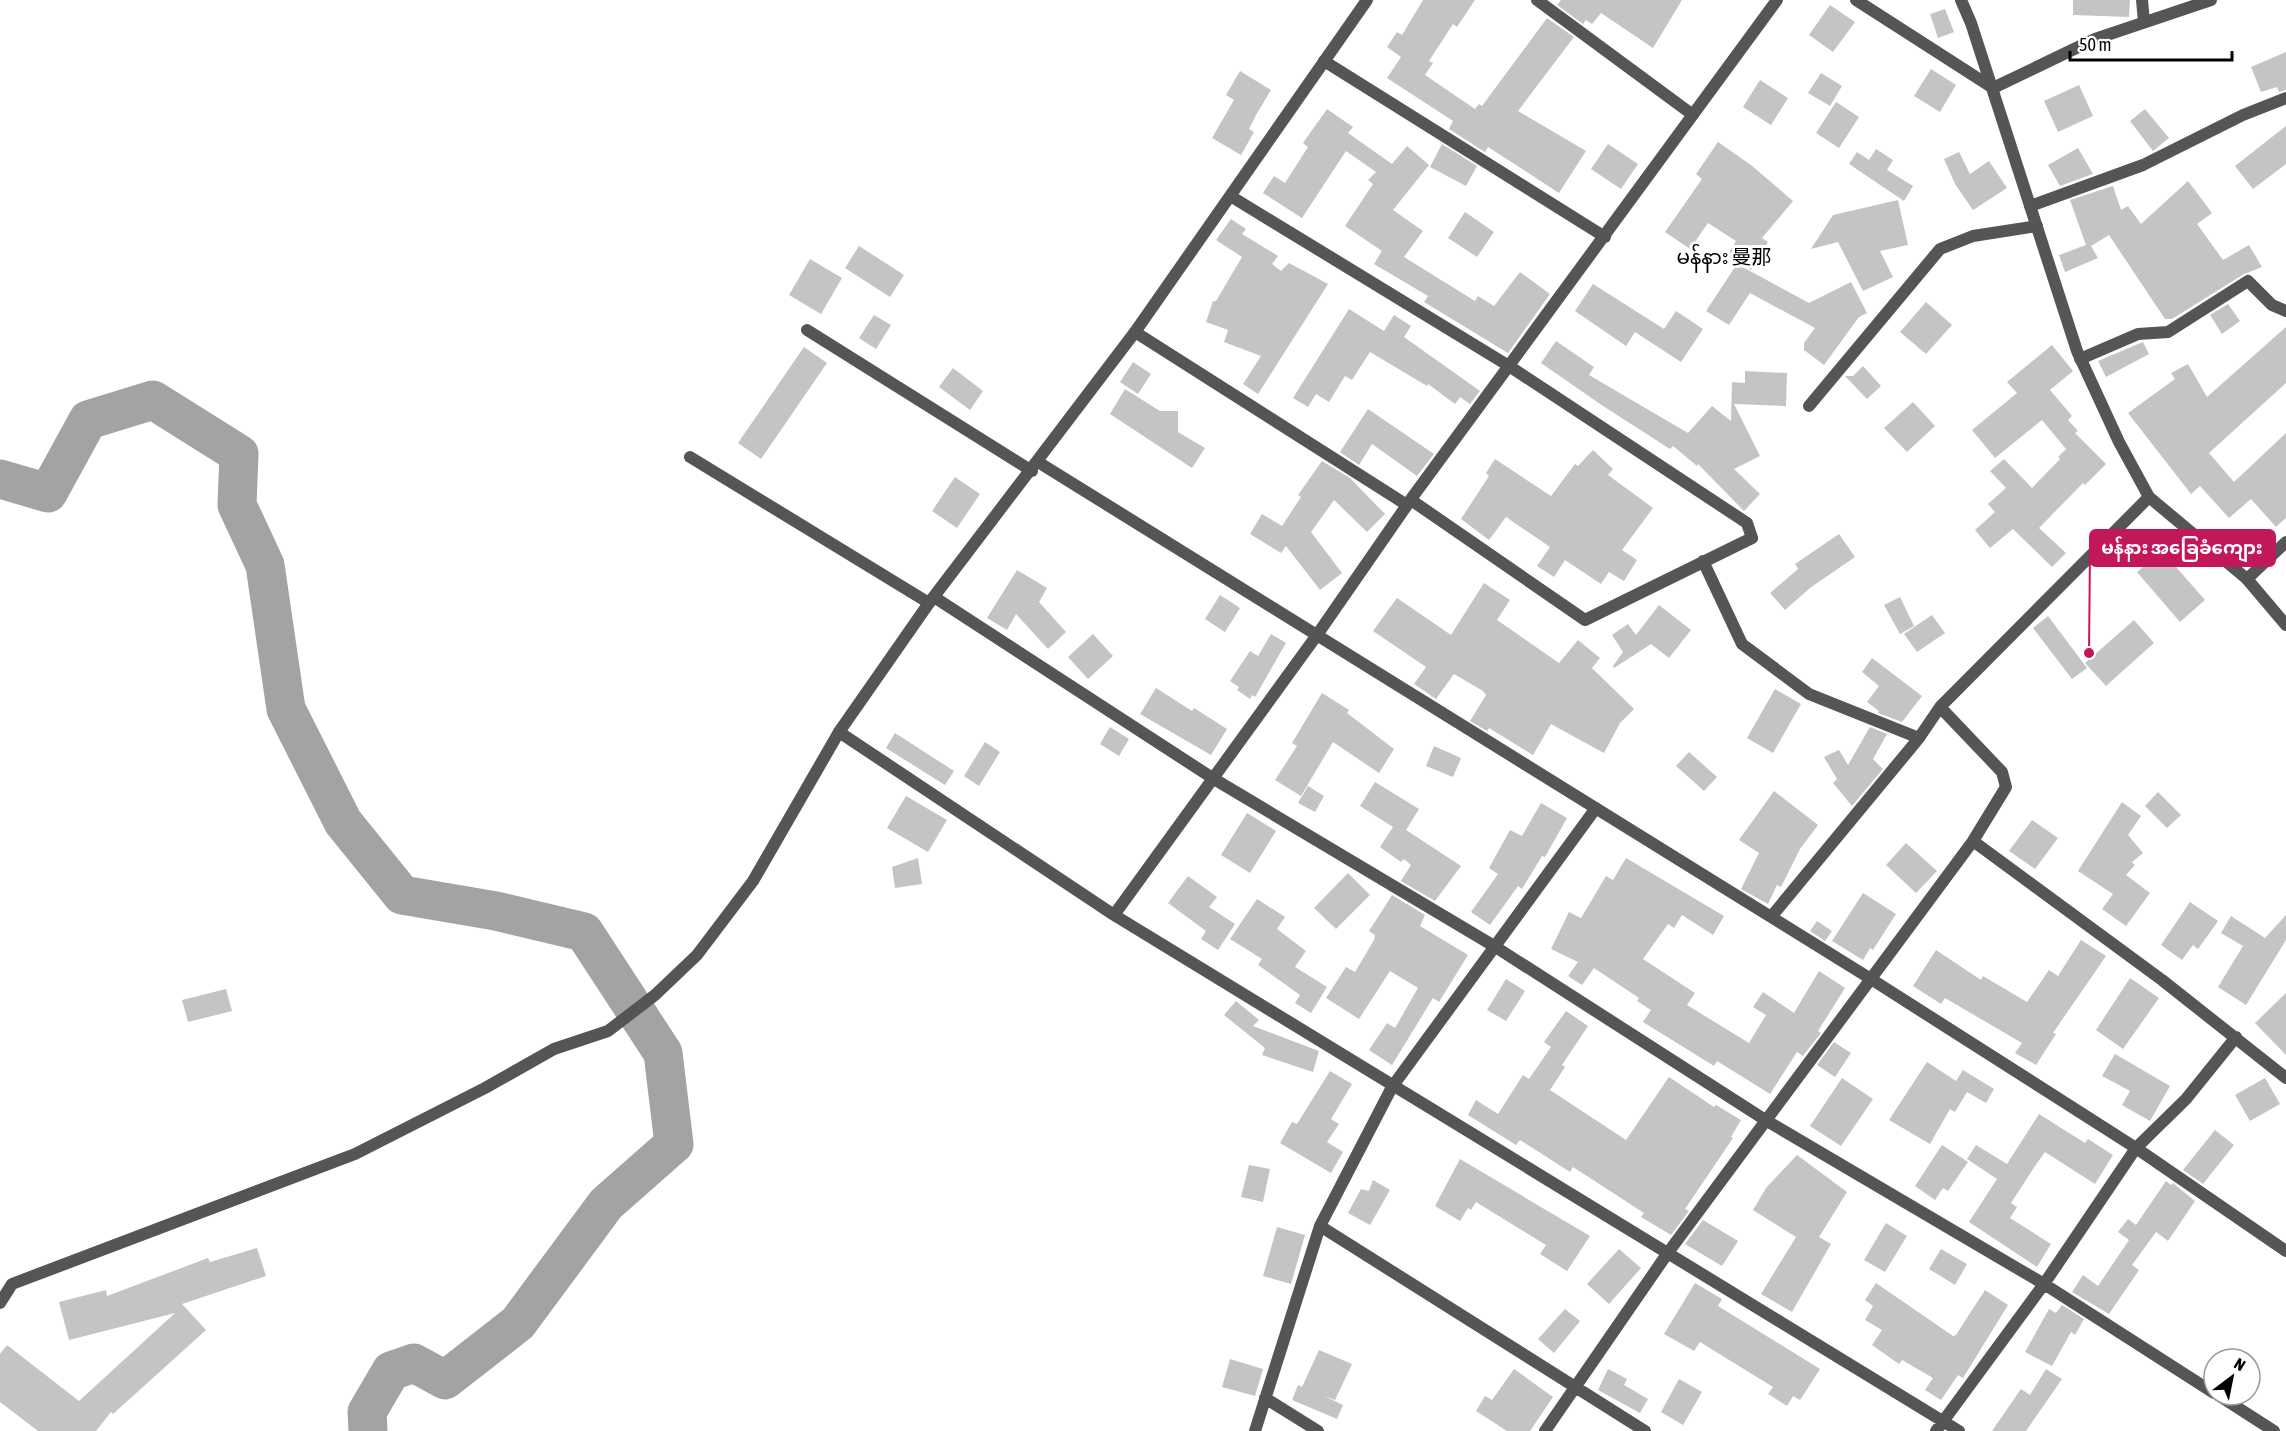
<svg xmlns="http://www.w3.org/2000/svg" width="2286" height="1431" font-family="'Asap Condensed','Noto Sans SC','Noto Sans Myanmar',sans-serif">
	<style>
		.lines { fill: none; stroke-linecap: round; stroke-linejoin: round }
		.river { stroke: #a3a3a3; stroke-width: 39 }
		.building { fill: #c4c4c4 }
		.minor { stroke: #555; stroke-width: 12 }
		.tertiary { stroke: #555; stroke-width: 12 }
		.labels { text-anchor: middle; stroke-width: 6; stroke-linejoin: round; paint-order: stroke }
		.quarter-label { font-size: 20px; fill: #000; stroke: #fff }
		.leader { fill: none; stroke: #c2185b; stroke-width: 2 }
		.callout-dot { fill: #c2185b; stroke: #fff; stroke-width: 2 }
		.callout { fill: #c2185b; stroke: #c2185b; stroke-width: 2 }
		.callout-label { font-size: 18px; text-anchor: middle; font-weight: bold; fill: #fff }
	</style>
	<rect width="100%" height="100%" fill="#fff"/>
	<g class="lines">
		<path class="river" d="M0,479L48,493L88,420L153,400L239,454L237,505L265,565L286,709L343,822L402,895L496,911L584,932L663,1053L674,1144L606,1204L518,1323L445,1380L414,1363L391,1371L367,1412L368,1431"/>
	</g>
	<path class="building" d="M1423,0H1475L1457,27L1453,24L1429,61L1433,63L1425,75L1475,109L1479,104L1482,106L1547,18L1574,37L1518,111L1586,151L1559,193L1488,147L1485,152L1449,129L1453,121L1387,78L1401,57L1387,47L1397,32L1402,35Z
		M1561,0H1682L1653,48L1601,13L1592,24L1586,20L1583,24L1557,5Z
		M2073,0H2130L2129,17L2073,15Z
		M1830,5L1855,22L1833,52L1809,35Z
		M1945,9L1954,32L1938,38L1930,14Z
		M2286,52V90L2279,92L2277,87L2261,92L2251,67Z
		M1931,69L1956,85L1940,112L1914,96Z
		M1240,71L1271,90L1256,115L1249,129L1254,132L1241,155L1212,138L1234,100L1226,95Z
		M1821,73L1842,86L1830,106L1808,93Z
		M1760,80L1788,98L1771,125L1743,107Z
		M2079,85L2093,116L2058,132L2044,101Z
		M1836,102L1859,117L1839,148L1816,133Z
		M1327,109L1353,127L1348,133L1392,164L1407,146L1429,165L1393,210L1423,231L1404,257L1475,301L1478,296L1494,306L1520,272L1550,294L1508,353L1424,302L1428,296L1374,264L1382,251L1345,226L1373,184L1368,180L1376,172L1346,151L1302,218L1263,193L1274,176L1285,183L1308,147L1303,143Z
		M2145,109L2169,138L2153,151L2130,121Z
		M2286,126V164L2253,189L2235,166Z
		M1718,142L1751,165L1793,201L1762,238L1768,242L1751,270L1727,256L1736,241L1708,223L1690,249L1665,232L1702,179L1696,174Z
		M1442,144L1477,166L1466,186L1430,167Z
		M1608,144L1638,164L1621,189L1591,169Z
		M2078,148L2093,174L2060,186L2048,165Z
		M1876,149L1893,160L1887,170L1913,186L1904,201L1849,164L1857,152L1869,160Z
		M1959,152L1970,174L1989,161L2007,188L1973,210L1955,184L1944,159Z
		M2188,181L2212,213L2197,224L2223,260L2249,245L2262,267L2244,274L2172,319H2165L2109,235L2091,246L2098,258L2065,272L2059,255L2086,245L2070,200L2113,186L2121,210L2128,206L2141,224Z
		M1898,200L1908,245L1880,251L1893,277L1863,291L1838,242L1811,249L1833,215Z
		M1465,212L1494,232L1477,257L1448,238Z
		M1231,219L1246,229L1242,234L1278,256L1272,264L1281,271L1289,263L1328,284L1258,394L1243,384L1261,356L1224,342L1228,330L1206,322L1213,301H1216L1242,257L1216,240Z
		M859,246L904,275L890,297L845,268Z
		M810,259L842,278L821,314L789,295Z
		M1737,264L1809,303L1851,282L1867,313L1859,317L1824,365L1804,350V343L1815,328L1750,293L1729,325L1706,311Z
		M1593,284L1664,329L1676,311L1703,329L1681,362L1635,332L1626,346L1575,311Z
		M1926,302L1952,325L1926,354L1900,332Z
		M2228,304L2240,321L2222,334L2210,315Z
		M1349,309L1384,331L1394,315L1411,326L1404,337L1480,391L1470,404L1460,397L1455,404L1428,384L1427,386L1370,352L1352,380L1345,376L1329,402L1316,394L1308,407L1293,398Z
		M874,315L891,325L876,349L859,338Z
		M2286,327V383L2209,453L2234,482L2286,433V518L2276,527L2251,499L2229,518L2200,486L2191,494L2128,413L2175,379L2171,373L2188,364L2207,397Z
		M1556,341L1594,367L1589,375L1688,433L1712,406L1731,421L1732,382L1745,383V371L1787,373L1786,406L1734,404L1760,456L1734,469L1760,494L1744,511L1698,464L1697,466L1673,446L1670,449L1603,406L1541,363Z
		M2143,342L2149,354L2106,377L2098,361Z
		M2052,345L2073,371L2050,390L2072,416L2068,420L2078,431L2075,433L2106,464L2085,485L2083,483L2039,528L2066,553L2052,567L2013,529L1990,548L1975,530L1995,512L1988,504L2006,488L1990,471L2004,459L2032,488L2060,459L2058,457L2066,449L2042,420L1995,458L1972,430L2017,393L2007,382Z
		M804,347L827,363L761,459L738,443Z
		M1133,362L1151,374L1138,394L1120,382Z
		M1863,366L1881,386L1867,399L1845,376H1853Z
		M953,368L983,391L970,410L939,387Z
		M1125,389L1160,411H1178V432L1205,448L1192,468L1110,414Z
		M1913,402L1935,426L1907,452L1884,428Z
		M1368,409L1434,454L1417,476L1372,444L1359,465L1340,452Z
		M1593,450L1613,469L1608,475L1653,508L1622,550L1637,560L1624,581L1609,572L1601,584L1565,560L1554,577L1537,566L1550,547L1506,517L1489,540L1461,519L1489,476L1486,473L1495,459L1551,496L1575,464L1578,466Z
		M1322,461L1350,478L1385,514L1367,532L1334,500L1311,532L1342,573L1320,590L1286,546L1281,553L1250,534L1262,514L1282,526L1301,497L1298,495Z
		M955,477L980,494L957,528L932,511Z
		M1839,534L1855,557L1810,588L1785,610L1770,593L1798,569L1795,564Z
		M2162,551L2205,600L2180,622L2137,572Z
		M1017,570L1047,588L1039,602L1066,632L1048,649L1016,614L1007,630L987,618Z
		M1484,583L1510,600L1497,620L1559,663L1578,640L1600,658L1592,668L1634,709L1620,723L1604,753L1551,724L1533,755L1489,728L1487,731L1470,721L1486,695L1483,691L1454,674L1436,699L1414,684L1426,667L1373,631L1397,598L1451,635Z
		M1220,595L1240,608L1225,632L1205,619Z
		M1900,597L1914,626L1900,634L1884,605Z
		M1659,605L1691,630L1669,658L1651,644L1614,668L1613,666L1623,652L1612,635L1628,624L1636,635Z
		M1932,615L1945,633L1917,652L1904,634Z
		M2048,616L2087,668L2072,679L2033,628Z
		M2134,620L2154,643L2106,686L2085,663Z
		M1093,634L1113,656L1088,679L1068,657Z
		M1271,634L1286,643L1255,697L1252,695L1250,699L1237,690L1239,687L1230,681L1250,651L1258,656Z
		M1872,658L1922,696L1902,722L1878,713L1879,711L1867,702L1879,686L1862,672Z
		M1156,688L1192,711L1194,708L1227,729L1211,755L1140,714Z
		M1775,689L1801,704L1773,753L1747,738Z
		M1322,693L1349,710L1347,713L1394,749L1379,773L1333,742L1301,796L1275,780L1297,746L1292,743Z
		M1110,727L1129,739L1119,756L1100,744Z
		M1870,727L1887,734L1873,759L1883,769L1852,806L1833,783L1837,779L1824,757L1839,750L1848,765Z
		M895,733L954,771L945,785L886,748Z
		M985,742L1000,752L979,786L964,776Z
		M1434,746L1461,758L1453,777L1426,766Z
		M1689,752L1717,777L1704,791L1676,766Z
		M1375,782L1419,809L1406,830L1461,866L1435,901L1401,881L1411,865L1404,859L1401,862L1380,847L1393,827L1360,806Z
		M1308,786L1324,796L1315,812L1298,803Z
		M1774,791L1818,825L1800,849L1781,887L1777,885L1768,904L1741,889L1759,853L1739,840Z
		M2158,792L2181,815L2167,828L2145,806Z
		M906,796L947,820L928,852L887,828Z
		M2122,802L2141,816L2128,835L2143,853L2132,862L2135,865L2126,875L2150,893L2126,926L2102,909L2113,894L2078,871Z
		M1541,803L1567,818L1545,857L1542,856L1522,889L1518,886L1490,925L1471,912L1498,874L1489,868L1510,830L1522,836Z
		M1247,813L1276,831L1250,873L1221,855Z
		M2032,820L2058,838L2035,869L2009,851Z
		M1906,843L1937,871L1916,893L1886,865Z
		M918,858L922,884L895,888L892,867Z
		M1626,858L1724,916L1713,935L1682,915L1674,928L1668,924L1643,959L1695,993L1687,1005L1749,1043L1766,1015L1753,1007L1763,992L1794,1013L1819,971L1845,988L1818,1031L1821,1033L1803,1056L1797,1052L1770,1094L1717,1061L1714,1066L1643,1022L1651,1010L1637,1001L1639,998L1594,968L1582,985L1568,976L1578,962L1551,949L1569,912L1581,918L1606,876L1613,880Z
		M1348,873L1370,895L1336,929L1314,908Z
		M1188,876L1217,897L1209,907L1235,924L1218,950L1201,939L1206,931L1168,903Z
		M1863,893L1896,914L1873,950L1870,948L1863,960L1832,941Z
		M1392,895L1425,915L1420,926L1468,955L1439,1002L1433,998L1392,1065L1369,1050L1387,1023L1395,1028L1418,988L1390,971L1359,1019L1326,998L1346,967L1355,972L1374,940L1375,935L1369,931Z
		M1257,899L1285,917L1277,929L1306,951L1295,967L1327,987L1311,1013L1295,1003L1300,995L1258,965L1262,959L1230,939Z
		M2190,902L2218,921L2198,949L2193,945L2182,960L2161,945Z
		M2286,915V940L2246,1005L2218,987L2243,946L2221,933L2231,916L2265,938Z
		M1817,921L1832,931L1825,941L1810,931Z
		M2081,940L2106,956L2053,1033L2056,1034L2036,1065L2015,1053L2022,1043L1945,998L1941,1004L1913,986L1936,950L1981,980L1983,976L2027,1002L2049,970L2058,976Z
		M2130,978L2159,998L2123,1049L2096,1030Z
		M1506,979L1525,991L1506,1021L1487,1010Z
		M226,989L232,1011L188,1022L182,1000Z
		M2286,993V1055L2255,1023Z
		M1236,1001L1259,1020L1253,1026L1319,1051L1313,1072L1262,1055L1265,1048L1224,1015Z
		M1566,1011L1588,1026L1562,1065L1565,1067L1550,1090L1626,1140L1669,1077L1714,1107L1716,1105L1741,1120L1731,1137L1733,1138L1685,1209L1689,1211L1671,1235L1641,1217L1644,1213L1573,1167L1570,1172L1520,1140L1516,1145L1468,1115L1476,1100L1498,1114L1523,1075L1529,1079L1551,1047L1544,1042Z
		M1834,1042L1851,1053L1835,1077L1817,1065Z
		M2115,1054L2170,1086L2150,1121L2122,1105L2130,1091L2102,1076Z
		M1927,1062L1956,1081L1963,1070L1994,1089L1986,1103L1967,1092L1955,1112L1950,1109L1930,1144L1889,1120Z
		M1330,1071L1352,1084L1331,1119L1339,1124L1327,1142L1343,1152L1331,1173L1280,1143L1292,1122L1297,1124Z
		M1842,1078L1873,1099L1841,1146L1810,1126Z
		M2265,1078L2280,1104L2250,1121L2235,1095Z
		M2039,1114L2085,1143L2088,1139L2113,1155L2095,1184L2045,1152L2035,1166L2011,1203L2017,1207L2010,1218L2051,1244L2037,1267L1969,1222L1997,1179L1967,1159L1976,1145L2007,1164Z
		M2215,1130L2234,1145L2203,1184L2183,1170Z
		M1942,1145L1968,1162L1948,1191L1943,1188L1935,1200L1915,1186Z
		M1797,1155L1847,1192L1819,1237L1831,1244L1792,1312L1761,1294L1796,1237L1753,1210L1766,1188Z
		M1460,1159L1590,1236L1567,1271L1540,1254L1546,1245L1476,1202L1471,1210L1468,1208L1460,1221L1435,1206Z
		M1249,1165L1270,1169L1263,1202L1241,1197Z
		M1373,1180L1390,1190L1370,1225L1348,1213L1361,1189L1369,1191Z
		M2166,1181L2171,1185L2173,1183L2195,1201L2168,1241L2156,1232L2132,1265L2139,1270L2109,1314L2072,1292L2083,1275L2098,1286L2129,1240L2118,1232L2128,1219L2136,1225Z
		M1703,1220L1738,1241L1722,1266L1685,1244Z
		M1886,1223L1907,1236L1885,1272L1864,1260Z
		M1277,1227L1305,1235L1291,1284L1263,1276Z
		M257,1248L266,1276L182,1304L206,1330L113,1414L111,1412L96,1431H38L0,1402V1354L7,1345L79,1401L175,1313L69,1340L59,1302L106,1290L107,1296L208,1258L210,1262Z
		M1619,1249L1641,1268L1609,1304L1587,1284Z
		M1941,1249L1967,1264L1955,1285L1929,1269Z
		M1695,1283L1722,1299L1718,1306L1820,1369L1800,1400L1793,1396L1787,1406L1768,1394L1773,1387L1700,1342L1694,1351L1664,1334Z
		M1876,1283L1953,1336L1956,1335L1985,1290L2008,1305L1963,1378L1958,1375L1941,1400L1925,1390L1933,1378L1902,1360L1899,1364L1872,1345L1882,1330L1865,1320L1873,1306L1865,1300Z
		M2062,1305L2084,1319L2075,1335L2071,1332L2052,1366L2025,1352L2049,1309L2056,1313Z
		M1565,1309L1580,1321L1554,1353L1538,1339Z
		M1319,1350L1352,1364L1335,1400L1324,1396L1343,1405L1337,1419L1292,1400L1298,1385L1302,1387Z
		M1230,1359L1263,1369L1255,1396L1222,1387Z
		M1514,1369L1553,1397L1530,1431H1507L1476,1411L1485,1396L1492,1400Z
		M1608,1369L1627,1379L1624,1385L1648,1399L1640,1413L1598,1390Z
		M2046,1369L2062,1379L2026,1431H1992L2021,1389L2030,1395Z
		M1679,1379L1702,1392L1683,1425L1661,1412Z"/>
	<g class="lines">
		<path class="minor" d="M1537,0L1693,115
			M1856,0L1993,88L2095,39L2211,0
			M2142,0L2144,22
			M1324,61L1605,237
			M1232,197L1509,366L1747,523L1752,538L1585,620L1411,500
			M2030,206L2143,165L2243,115L2286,98
			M807,330L1032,471
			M1135,332L1407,505
			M2080,359L2138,334L2168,332L2248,281L2272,305L2286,311
			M1809,406L1940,249L1973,236L2037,226
			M690,457L929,603
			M1038,462L1871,979L2136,1148L2286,1251
			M1703,561L1742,644L1809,694L1919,738
			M2247,579L2286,542
			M934,597L1214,779L1494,946L1767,1121L2044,1284L2214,1393
			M839,732L1114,915L1959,1431
			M1973,841L2162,980L2286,1078
			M1114,915L1317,635L1414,495L1777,0
			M1771,917L1919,738L1940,707L2149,497
			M1320,1226L1645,1431
			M2218,1395L2274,1431
			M1265,1398L1318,1431
			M1255,1431L1320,1226L1392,1087L1596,808
			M1545,1431L1667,1254L1973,841L2006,787L2002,772L1940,707
			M1936,1431L2044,1284L2136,1148L2186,1099L2236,1037"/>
		<path class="tertiary" d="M1961,0L1971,23L2077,351L2119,442L2149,497L2247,579L2286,625
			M0,1303L12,1284L355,1154L485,1088L554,1049L608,1031L655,995L697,955L753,881L839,732L929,603L1135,332L1367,0"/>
	</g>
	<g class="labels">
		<g class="quarter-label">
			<text x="1724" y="264">မန်နား 曼那</text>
		</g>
	</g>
	<path class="leader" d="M2089 653L2090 548"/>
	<circle class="callout-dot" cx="2089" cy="653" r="6"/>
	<rect class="callout" x="2090" y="530" width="185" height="36" rx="6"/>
	<g class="callout-label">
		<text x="2182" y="554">မန်နား အခြေခံကျေား</text>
	</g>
	<g transform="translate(2232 1377) rotate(32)"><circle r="28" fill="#ffffff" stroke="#999999" stroke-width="1.5"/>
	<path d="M0-4.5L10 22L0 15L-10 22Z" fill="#000000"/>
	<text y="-9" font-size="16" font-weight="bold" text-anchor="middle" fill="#000000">N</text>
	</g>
	<path d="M2070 51v9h162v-9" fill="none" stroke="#000000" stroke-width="3"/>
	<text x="2079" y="51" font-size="18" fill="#000000" stroke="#ffffff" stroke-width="4.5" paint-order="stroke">50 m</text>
</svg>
